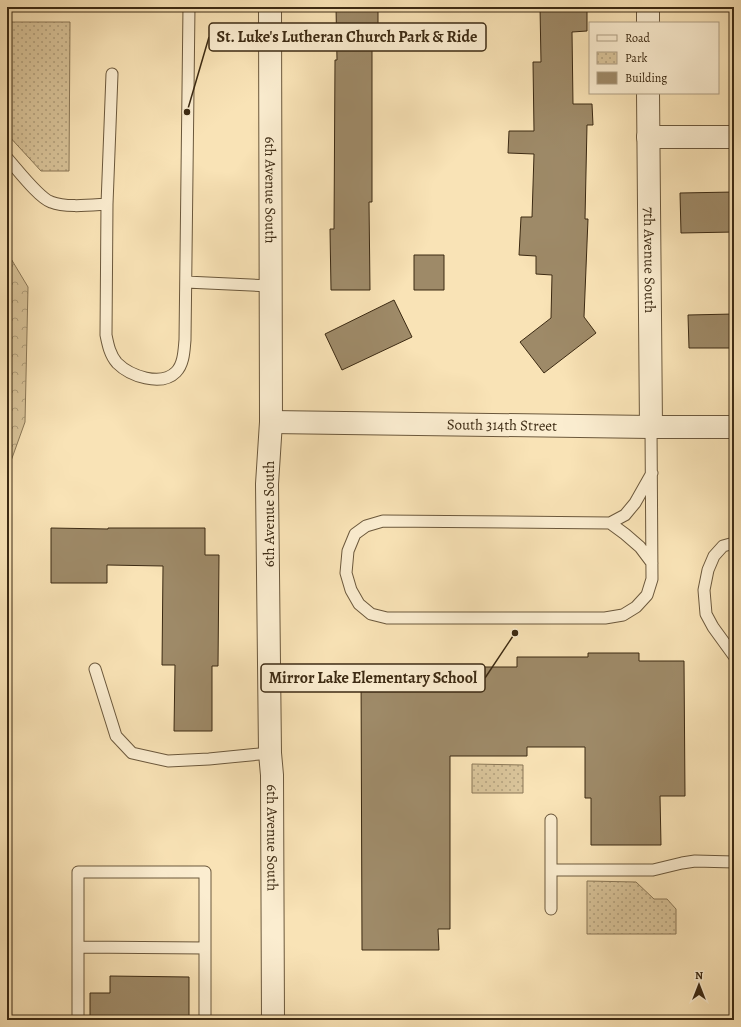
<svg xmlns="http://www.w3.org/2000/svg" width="741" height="1027" font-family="Alegreya,serif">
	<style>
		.forest { fill: url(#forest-crowns); stroke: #8a7756 }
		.park { fill: url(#park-dots); stroke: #8a7756 }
		.building { fill: #9e8a68; stroke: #3c2a13 }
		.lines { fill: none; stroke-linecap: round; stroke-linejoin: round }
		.lane-casing { stroke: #6b583c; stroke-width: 13 }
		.street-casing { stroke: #6b583c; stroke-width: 24 }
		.lane { stroke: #fbedd0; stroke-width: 11 }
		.street { stroke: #fbedd0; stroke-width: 22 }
		.labels { text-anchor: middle; stroke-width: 3; stroke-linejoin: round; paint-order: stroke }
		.street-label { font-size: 15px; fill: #3c2a13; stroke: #fbedd0 }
		.leader { fill: none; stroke: #3c2a13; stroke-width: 1.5 }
		.callout-dot { fill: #3c2a13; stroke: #fbedd0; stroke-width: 1.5 }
		.callout { fill: #fbedd0; stroke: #3c2a13; stroke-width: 1.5 }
		.callout-label { font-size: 16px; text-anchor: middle; font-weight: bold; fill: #3c2a13 }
	</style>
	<defs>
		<pattern id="forest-crowns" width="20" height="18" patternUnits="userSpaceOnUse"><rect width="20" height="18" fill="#d9c49a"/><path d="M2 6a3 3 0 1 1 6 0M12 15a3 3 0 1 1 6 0" fill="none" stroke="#b19f7c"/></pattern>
		<pattern id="park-dots" width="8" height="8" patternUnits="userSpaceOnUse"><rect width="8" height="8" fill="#d9c49a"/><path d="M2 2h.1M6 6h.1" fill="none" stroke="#b19f7c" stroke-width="1.8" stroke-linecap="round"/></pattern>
	</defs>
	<rect width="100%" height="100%" fill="#f9e3b6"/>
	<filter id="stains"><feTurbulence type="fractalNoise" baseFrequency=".005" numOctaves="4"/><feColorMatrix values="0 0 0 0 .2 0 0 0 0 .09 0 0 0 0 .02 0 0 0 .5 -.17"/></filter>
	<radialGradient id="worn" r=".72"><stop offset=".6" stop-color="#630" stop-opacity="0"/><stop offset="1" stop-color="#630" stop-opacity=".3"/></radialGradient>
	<path class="forest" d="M7,252L28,287L25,422L7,472Z"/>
	<path class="park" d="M7,22H70L69,171H41L7,134Z
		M472,764L523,765V793H472Z
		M587,881L636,882L654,899H667L676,909V934H587Z"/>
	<path class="building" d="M336,7H378V36H372V202H369L370,290H331L330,229H334L335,60H337Z
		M540,7H587V31L572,32L573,104H592L593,125H587L585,219H588L584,317L596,333L544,373L520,342L551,318L552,275L536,274V256L519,255L521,217H532L534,154L508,153L509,131H534L533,62H541Z
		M734,192V232L681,233L680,193Z
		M414,255H444V290H414Z
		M394,300L412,337L342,370L325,334Z
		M734,314V348H689L688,315Z
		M51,528L108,529V528H205V555H219L218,666H212V731H174L175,665H162L163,566L107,565V583H51Z
		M588,653H639V661H684L685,796H660L661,845H591V798H585V747H527V756H450V929H438L439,950H362L361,667H517V657H588Z
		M110,976L189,977V1020H90V993H110Z"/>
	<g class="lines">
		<defs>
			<path id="lane" d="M112,74L107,204L106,335C108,345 110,355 117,363C130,376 161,387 176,372C184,364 184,350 185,340L189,7
				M7,158C17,169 39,198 51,202C66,208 91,205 107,204
				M186,282L270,286
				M651,427L652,579L647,595L636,607L623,615L605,618H387L371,614L359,604L351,590L346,573L348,551L355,534L366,526L383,521L610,523L625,515L635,503L652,473
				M610,523L625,534L640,547L652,563
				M734,543L723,546L714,556L708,570L704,590L706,614L713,627L734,656
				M95,669L116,736L132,753L168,761L209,759L270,753
				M551,820V909
				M551,870H653L682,863L695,861L734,862
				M78,947L205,948
				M78,1020V872H205V1020"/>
			<g id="street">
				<path id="s1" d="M270,7L271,422L267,484L270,753L272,775L273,1020"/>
				<path d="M648,7V23"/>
				<path id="s2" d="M648,93L651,427"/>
				<path d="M648,137H734"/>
				<path id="s3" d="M271,422L651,427H734"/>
			</g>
		</defs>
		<use href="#lane" class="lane-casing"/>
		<use href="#street" class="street-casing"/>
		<use href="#lane" class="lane"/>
		<use href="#street" class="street"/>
	</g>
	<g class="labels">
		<g class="street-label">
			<text dy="5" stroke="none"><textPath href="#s1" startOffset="183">6th Avenue South</textPath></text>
			<text dy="5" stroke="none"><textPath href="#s2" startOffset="167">7th Avenue South</textPath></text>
			<text dy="5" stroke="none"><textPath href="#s3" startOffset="231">South 314th Street</textPath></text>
			<text transform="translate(269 514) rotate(-90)" y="5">6th Avenue South</text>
			<text dy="5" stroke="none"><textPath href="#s1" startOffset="831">6th Avenue South</textPath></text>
		</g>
	</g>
	<path class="leader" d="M187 112L209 37M515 633L485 678"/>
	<g class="callout-dot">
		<circle cx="187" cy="112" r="4"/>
		<circle cx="515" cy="633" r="4"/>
	</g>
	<g class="callout">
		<rect x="209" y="23" width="277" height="28" rx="4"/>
		<rect x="261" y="664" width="224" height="28" rx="4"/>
	</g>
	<g class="callout-label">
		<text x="347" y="42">St. Luke's Lutheran Church Park &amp; Ride</text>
		<text x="373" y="683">Mirror Lake Elementary School</text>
	</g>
	<rect width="741" height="1027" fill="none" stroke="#f9e3b6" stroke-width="24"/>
	<rect x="8" y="8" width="725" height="1011" fill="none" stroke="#3c2a13" stroke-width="2"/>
	<rect x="12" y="12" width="717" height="1003" fill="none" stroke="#3c2a13"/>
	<rect x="589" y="22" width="130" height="72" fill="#fbedd0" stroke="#af9f84"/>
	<rect x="597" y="35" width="20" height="6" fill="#fbedd0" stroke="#af9f84"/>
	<text x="625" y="42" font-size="12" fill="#3c2a13">Road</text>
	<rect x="597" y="52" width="20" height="12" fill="url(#park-dots)" stroke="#af9f84"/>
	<text x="625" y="62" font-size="12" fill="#3c2a13">Park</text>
	<rect x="597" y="72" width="20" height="12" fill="#9e8a68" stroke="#af9f84"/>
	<text x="625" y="82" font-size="12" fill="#3c2a13">Building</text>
	<g transform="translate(699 985)" stroke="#fbedd0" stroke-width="3" paint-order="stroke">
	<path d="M0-3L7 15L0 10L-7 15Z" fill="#3c2a13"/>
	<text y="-6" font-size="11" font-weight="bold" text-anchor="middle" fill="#3c2a13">N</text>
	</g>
	<rect width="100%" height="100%" filter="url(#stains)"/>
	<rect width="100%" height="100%" fill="url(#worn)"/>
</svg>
